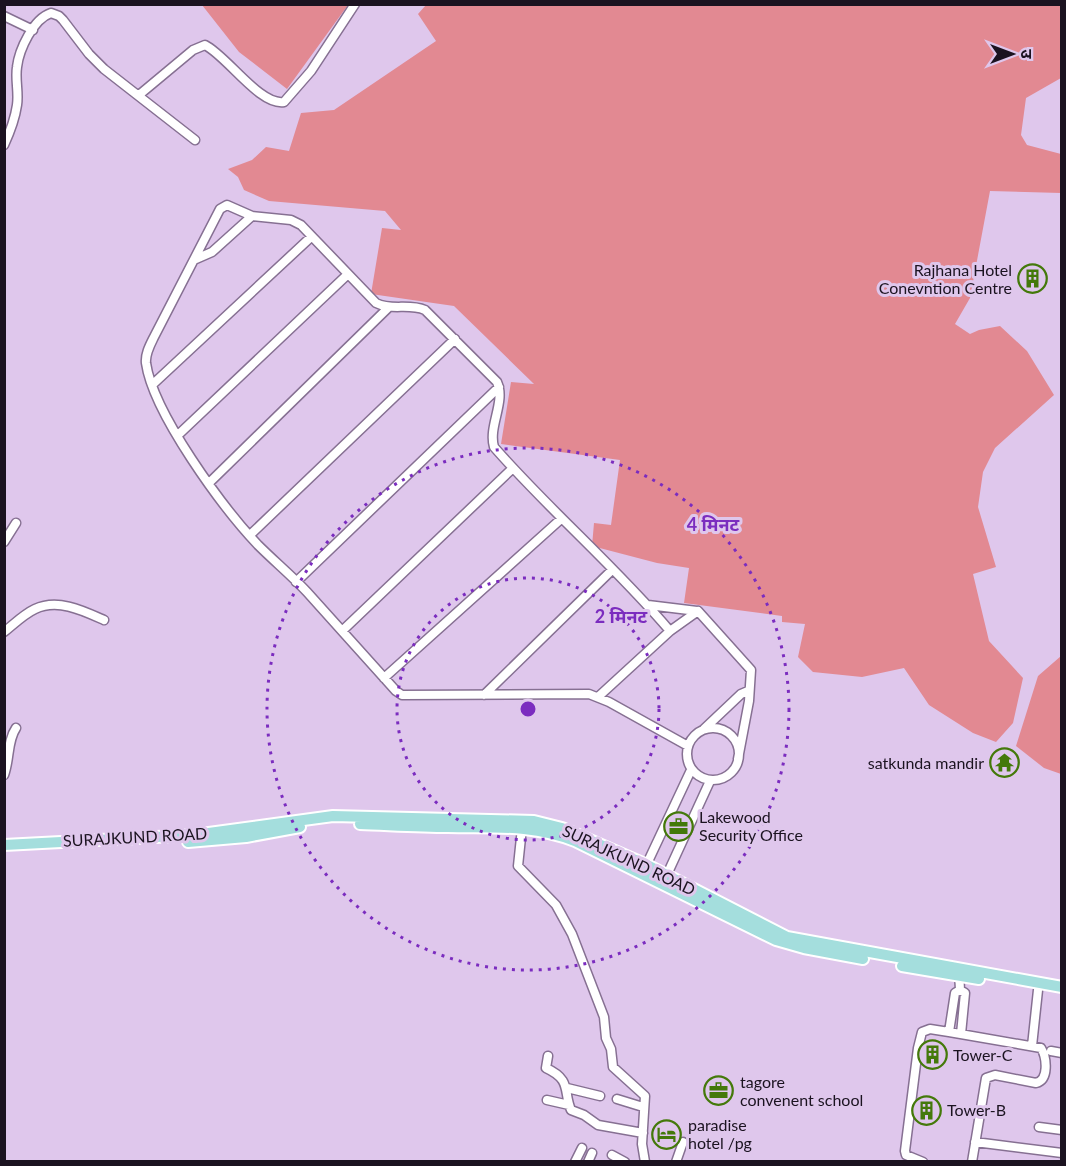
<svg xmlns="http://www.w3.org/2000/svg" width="1066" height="1166" font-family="Lato,'Noto Sans Devanagari',sans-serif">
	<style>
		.green { fill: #e28992 }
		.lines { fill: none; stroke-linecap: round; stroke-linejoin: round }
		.minor-casing { stroke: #867092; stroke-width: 11 }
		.major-casing { stroke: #fff; stroke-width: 14 }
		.minor { stroke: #fff; stroke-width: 8 }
		.major { stroke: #a4dedd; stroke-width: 10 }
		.ring { fill: none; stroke: #7b2cbf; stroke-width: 3; stroke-dasharray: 3 6 }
		.labels { text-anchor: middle; stroke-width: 6; stroke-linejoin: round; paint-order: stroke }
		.poi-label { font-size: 16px; fill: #1b1320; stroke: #dfc7ec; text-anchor: start }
		.street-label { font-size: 16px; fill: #1b1320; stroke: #dfc7ec }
		.centre { fill: #7b2cbf; stroke: #dfc7ec; stroke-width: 3 }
		.ring-label { font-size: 18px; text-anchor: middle; font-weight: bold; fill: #7b2cbf; stroke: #dfc7ec; stroke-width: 6; stroke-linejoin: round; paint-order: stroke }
	</style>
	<rect width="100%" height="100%" fill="#dfc7ec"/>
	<path class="green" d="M202,5H348L287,89L239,52Z
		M426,5H1061V78L1026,98L1021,135L1027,145L1061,154V193L990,191L970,298L955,324L970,334L979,330L1000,326L1027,351L1054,395L995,448L983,472L978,507L996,567L973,574L989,641L1023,678L1013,723L996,742L973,733L929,705L904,668L862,677L813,672L798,657L805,624L782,622V616L684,603L689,568L657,563L592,546L594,523L611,525L620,460L501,444L511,382L534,384L454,306L371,294L382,228L401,230L385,211L269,201L244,190L238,177L228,169L252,160L266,147L289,151L301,113L334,110L436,41L418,14Z
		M1061,656V774L1044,768L1016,746L1038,676Z"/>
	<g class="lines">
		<defs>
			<path id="minor" d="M4,16L33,30
				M139,95L193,50L205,45C227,56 260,106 284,102L311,71L355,4
				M4,145C10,132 15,119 17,105C19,92 15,80 17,67C19,50 33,19 51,13L59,16L63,20L89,54L104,69L195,140
				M196,259L212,252L252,216
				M152,385L311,237
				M178,435L347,275
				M209,483L389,307
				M250,535L455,339
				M4,542L16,523
				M296,582L499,387
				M648,605L697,611
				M342,631L513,468
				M670,631C615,566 550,511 494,447C488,426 506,402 497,382L425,310C409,303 391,311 376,303L301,225L291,220L252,216L227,205L220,209L154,337C150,345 145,354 146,363C153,413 223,508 258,545C274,561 292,576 307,592C337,625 366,658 396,691L402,695L589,694L609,702L688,746
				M4,632C14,624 24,614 35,609C58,598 84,611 104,620
				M384,678L561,519
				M484,695L612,570
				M598,697L670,631L698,611L751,670L749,701L738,759
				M687 754a26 26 0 1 1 52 0a26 26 0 1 1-52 0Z
				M704,729L741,694L748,691
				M4,775C10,759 7,741 16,728
				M522,828L518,866L556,905L572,934L604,1017L606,1038L611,1049L613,1067L645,1096L642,1144L645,1162
				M644,870L691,770
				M665,879L710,781
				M959,972L960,990L965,993L961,1034
				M949,1032L955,993L960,990
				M1032,1046L1038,990
				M1051,1051L1062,1053
				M548,1056L546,1068C572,1080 563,1091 571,1110L584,1115L598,1125L643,1133
				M567,1088L600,1096
				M617,1099L643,1107
				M547,1100L569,1105
				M1039,1127L1062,1130
				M975,1142L1062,1153
				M612,1155L625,1162
				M575,1162L582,1148
				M588,1162L592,1153
				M676,1162L683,1142
				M923,1162L906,1155L905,1151L918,1048L922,1032L930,1029L949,1032L1041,1048C1047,1058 1049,1080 1036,1083L995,1075L986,1078L972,1162"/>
			<path id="major" d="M360,824C389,825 419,827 448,827C493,828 532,824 575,841L776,940L804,948L863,959
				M188,842L246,837L300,827
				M4,845L194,835L333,816L534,821L562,828L647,865L787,937L1062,987
				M902,966L979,979"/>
		</defs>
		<use href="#minor" class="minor-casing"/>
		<use href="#major" class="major-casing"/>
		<use href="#minor" class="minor"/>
		<use href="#major" class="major"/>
	</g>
	<g class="ring">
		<circle cx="528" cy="709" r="131"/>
		<circle cx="528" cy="709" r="261"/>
	</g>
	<defs>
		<symbol id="building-ring" viewBox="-11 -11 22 22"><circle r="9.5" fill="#dfc7ec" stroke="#44790a" stroke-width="1.5"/><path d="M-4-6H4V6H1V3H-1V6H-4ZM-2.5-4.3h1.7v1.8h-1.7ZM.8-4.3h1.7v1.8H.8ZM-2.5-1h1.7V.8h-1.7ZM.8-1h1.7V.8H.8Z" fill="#44790a"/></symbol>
		<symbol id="temple-ring" viewBox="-11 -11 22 22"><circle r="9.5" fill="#dfc7ec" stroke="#44790a" stroke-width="1.5"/><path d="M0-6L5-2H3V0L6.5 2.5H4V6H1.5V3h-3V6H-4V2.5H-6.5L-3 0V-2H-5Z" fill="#44790a"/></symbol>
		<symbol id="office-ring" viewBox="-11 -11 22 22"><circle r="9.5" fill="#dfc7ec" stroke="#44790a" stroke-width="1.5"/><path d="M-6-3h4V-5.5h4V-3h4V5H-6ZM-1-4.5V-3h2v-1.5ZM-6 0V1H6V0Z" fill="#44790a"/></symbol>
		<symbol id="hotel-ring" viewBox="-11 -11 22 22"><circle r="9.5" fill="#dfc7ec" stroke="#44790a" stroke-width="1.5"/><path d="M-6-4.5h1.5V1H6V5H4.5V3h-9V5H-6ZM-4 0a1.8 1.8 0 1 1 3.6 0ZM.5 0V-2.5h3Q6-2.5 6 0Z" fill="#44790a"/></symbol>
	</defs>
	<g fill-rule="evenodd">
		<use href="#building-ring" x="1016" y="262" width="33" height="33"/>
		<use href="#temple-ring" x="988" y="746" width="33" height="33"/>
		<use href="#office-ring" x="662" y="810" width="33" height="33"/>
		<use href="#building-ring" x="916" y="1038" width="33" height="33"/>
		<use href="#office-ring" x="702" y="1074" width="33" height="33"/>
		<use href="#building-ring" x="910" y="1094" width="33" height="33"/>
		<use href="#hotel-ring" x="650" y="1118" width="33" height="33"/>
	</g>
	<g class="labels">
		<g class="poi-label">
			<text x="1012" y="276" text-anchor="end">Rajhana Hotel<tspan x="1012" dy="18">Conevntion Centre</tspan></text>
			<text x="984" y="769" text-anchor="end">satkunda mandir</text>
			<text x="699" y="823">Lakewood<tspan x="699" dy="18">Security Office</tspan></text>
			<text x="953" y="1061">Tower-C</text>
			<text x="740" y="1088">tagore<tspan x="740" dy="18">convenent school</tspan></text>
			<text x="947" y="1116">Tower-B</text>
			<text x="688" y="1131">paradise<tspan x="688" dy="18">hotel /pg</tspan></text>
		</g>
		<g class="street-label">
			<text transform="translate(135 837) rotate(-3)" y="6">SURAJKUND ROAD</text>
			<text transform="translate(629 860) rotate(25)" y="6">SURAJKUND ROAD</text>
		</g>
	</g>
	<circle cx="528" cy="709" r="9" class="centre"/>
	<g class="ring-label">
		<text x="713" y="531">4 मिनट</text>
		<text x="621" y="623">2 मिनट</text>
	</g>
	<rect width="1066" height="1166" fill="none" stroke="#1b1320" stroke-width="12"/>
	<g transform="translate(1012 54) rotate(90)" stroke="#dfc7ec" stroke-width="4.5" paint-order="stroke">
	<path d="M0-4.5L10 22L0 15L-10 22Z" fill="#1b1320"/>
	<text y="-9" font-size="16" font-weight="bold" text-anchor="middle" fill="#1b1320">उ</text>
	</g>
</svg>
